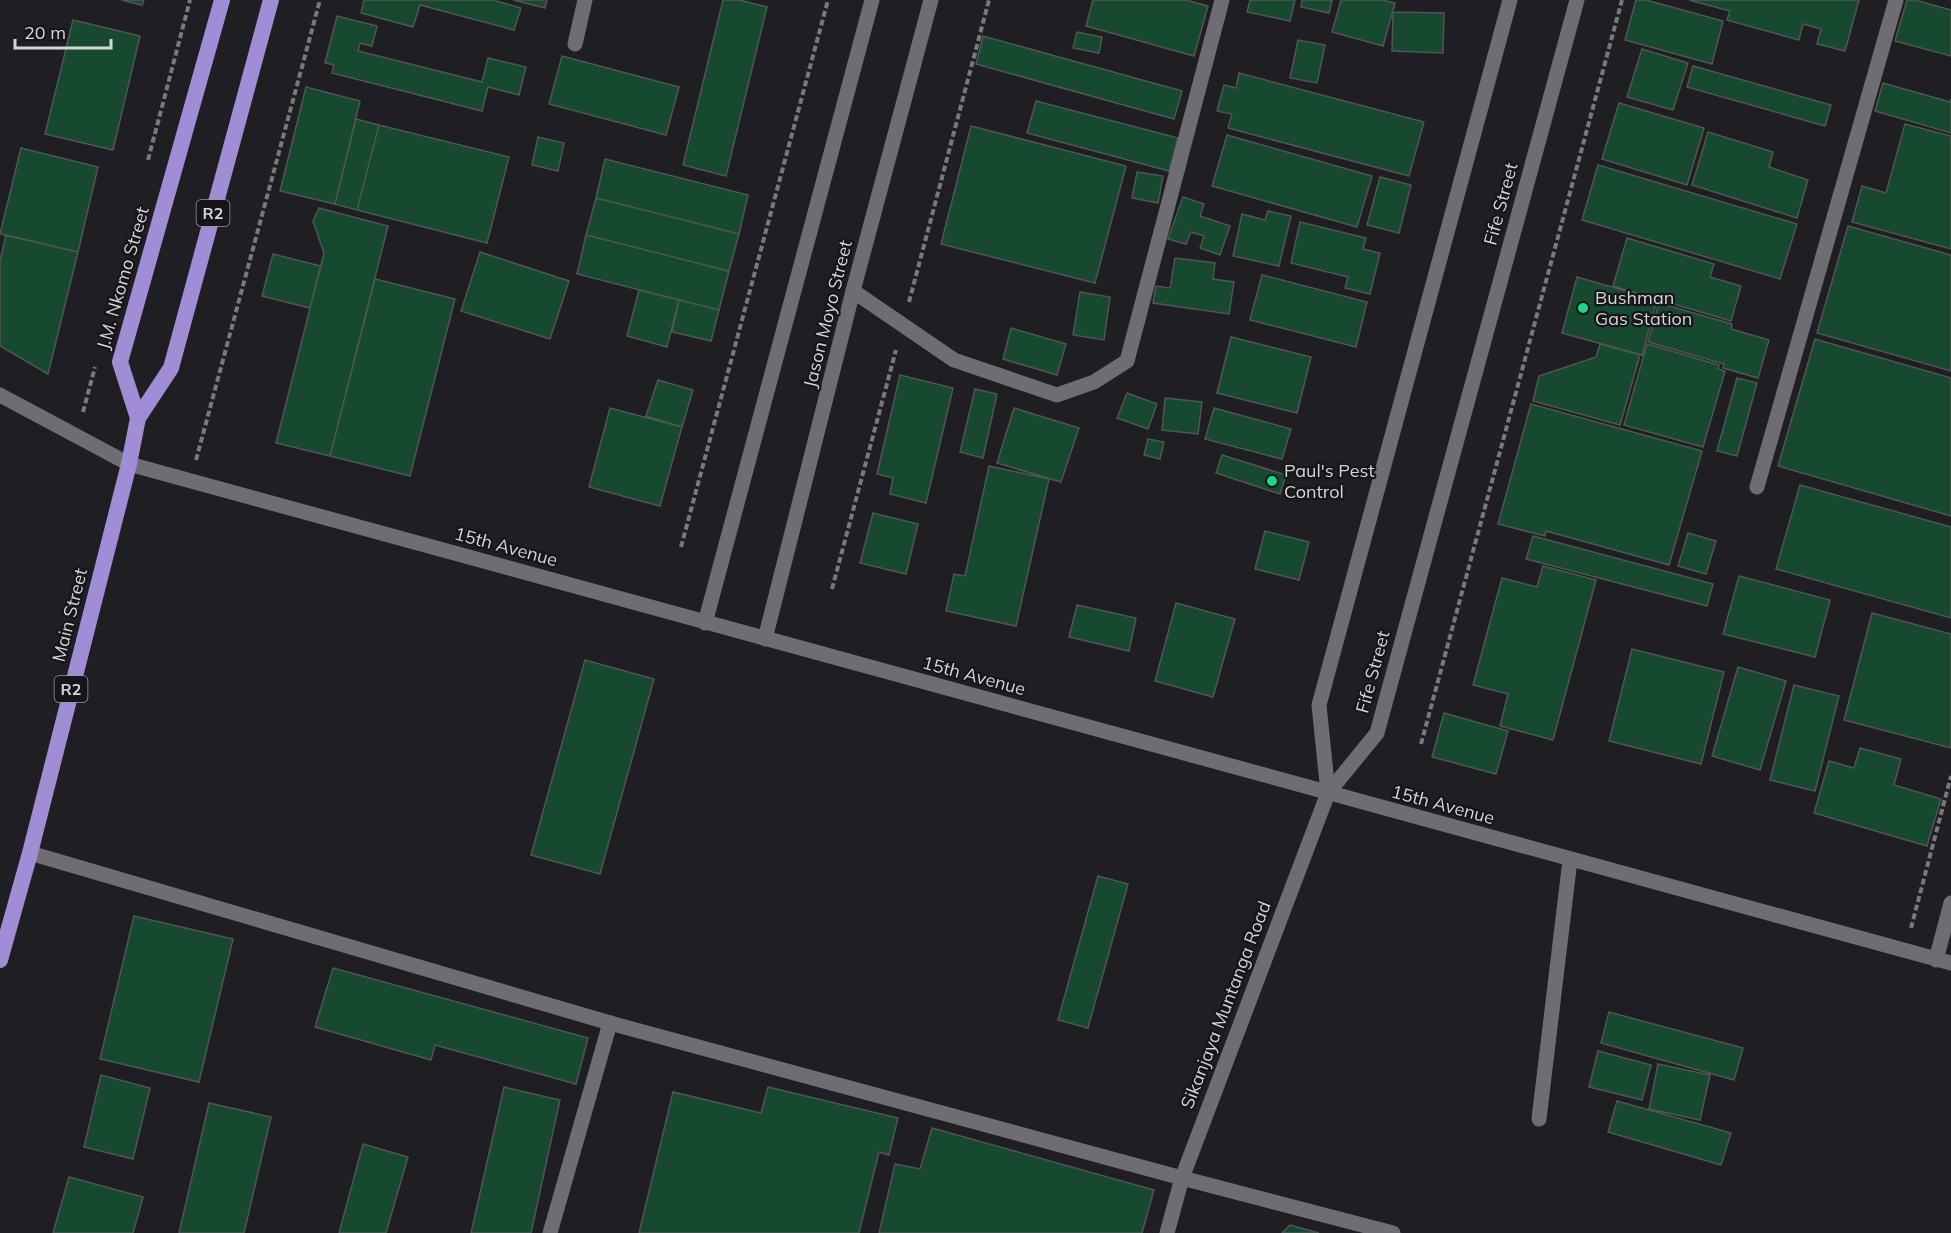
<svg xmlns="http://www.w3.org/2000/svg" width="1951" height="1233" font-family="Mulish,sans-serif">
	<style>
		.building { fill: #16492f; stroke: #505652; stroke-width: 1.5 }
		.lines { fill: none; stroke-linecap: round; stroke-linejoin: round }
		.path { stroke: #79797d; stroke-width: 4; stroke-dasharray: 6 3; stroke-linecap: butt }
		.service { stroke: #6e6d73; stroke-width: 15 }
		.minor { stroke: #6e6d73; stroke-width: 15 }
		.tertiary { stroke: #6e6d73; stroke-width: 15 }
		.trunk { stroke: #a08dd6; stroke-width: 16 }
		.poi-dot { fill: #19d989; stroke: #16151a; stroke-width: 2 }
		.labels { text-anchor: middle; stroke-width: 4.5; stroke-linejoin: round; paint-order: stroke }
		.shield { fill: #16151a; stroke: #9c9b9f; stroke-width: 1.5 }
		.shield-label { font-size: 16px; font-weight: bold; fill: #d5d5d8 }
		.street-label { font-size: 18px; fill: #d5d5d8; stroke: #16151a }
		.poi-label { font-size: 18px; fill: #d5d5d8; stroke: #16151a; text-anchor: start }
	</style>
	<rect width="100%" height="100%" fill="#1f1e23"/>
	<path class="building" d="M121,0H144L142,5Z
		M364,0H493L521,8L514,30L420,5L413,27L361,13Z
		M513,0H547L545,8Z
		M723,0H739L767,7L726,176L683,165Z
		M1093,0H1186L1208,6L1194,56L1086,26Z
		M1250,0H1295L1290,21L1247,12Z
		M1302,0H1332L1329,13L1301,7Z
		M1341,0H1383L1395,3L1383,46L1332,32Z
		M1636,0H1646L1723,21L1712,64L1625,40Z
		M1689,0H1859L1845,51L1817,44L1821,29L1803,24L1799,40L1727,20L1730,11Z
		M1907,0H1915L1951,10V56L1895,41Z
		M1393,12L1444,13L1443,53L1392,51Z
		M337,16L377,26L372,46L360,43L358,51L482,82L488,58L526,67L519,95L488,87L482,111L332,73L334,65L325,63Z
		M73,20L140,36L113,150L45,134Z
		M1077,32L1102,37L1099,53L1073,48Z
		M983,36L1182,91L1174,119L976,64Z
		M1298,40L1325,45L1317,83L1290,78Z
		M1642,49L1688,63L1673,110L1627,97Z
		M562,56L679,87L666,135L549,104Z
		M1693,66L1831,105L1825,126L1687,87Z
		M1239,73L1424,122L1409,176L1228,128L1232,114L1217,111L1224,85L1236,88Z
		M1883,83L1950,102L1951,99V133L1875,111Z
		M306,87L360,101L335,204L280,191Z
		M1036,101L1178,138L1169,171L1027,133Z
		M1619,103L1704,128L1687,185L1602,159Z
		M356,119L379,125L357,210L335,204Z
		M1905,124L1951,136V249L1852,222L1862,186L1886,193Z
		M379,125L509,157L487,243L357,210Z
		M971,126L1126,166L1095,283L941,244Z
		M1708,132L1773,152L1769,167L1808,180L1797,218L1692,185Z
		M1227,135L1372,176L1357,227L1212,186Z
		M538,137L564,143L558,171L532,165Z
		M21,148L98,167L78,252L0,234Z
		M605,159L748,195L739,234L596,198Z
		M1598,165L1797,224L1780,279L1582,220Z
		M1137,172L1163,176L1158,203L1132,198Z
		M1380,177L1411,185L1399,233L1367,225Z
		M1183,197L1204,204L1200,216L1230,226L1220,255L1200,248L1204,236L1191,232L1186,244L1168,239Z
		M596,198L739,234L729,271L586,235Z
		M319,208L388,226L330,456L276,443L324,253L313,221Z
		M1268,211L1291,216L1279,266L1233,256L1242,214L1265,220Z
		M1300,222L1366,238L1363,249L1380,253L1370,294L1345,288L1348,277L1291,263Z
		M1848,226L1951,255V371L1817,333Z
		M6,235L78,252L48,374L0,346V261Z
		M586,235L729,271L719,310L577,274Z
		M1627,238L1714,264L1710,277L1741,286L1731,321L1613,286Z
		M480,252L569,281L550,339L461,311Z
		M273,254L321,266L310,308L262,296Z
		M1175,258L1215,263L1213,279L1234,282L1229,314L1153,303L1156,286L1170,288Z
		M1262,275L1367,302L1356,347L1250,320Z
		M1577,277L1657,300L1642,355L1562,333Z
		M375,279L455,299L410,476L330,456Z
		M639,290L679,300L667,347L627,336Z
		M1080,292L1110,297L1104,340L1073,335Z
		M679,300L719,310L711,341L672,332Z
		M1659,303L1732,324L1731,329L1769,340L1758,378L1723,368L1724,364L1648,342Z
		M1011,328L1066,344L1057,375L1003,359Z
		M1231,337L1311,357L1297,413L1217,393Z
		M1815,339L1951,378V516L1778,466Z
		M1600,344L1640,355L1620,425L1533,401L1539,376L1596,357Z
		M1647,344L1719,365L1718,369L1725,371L1703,447L1624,425Z
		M900,375L953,388L926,503L890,494L893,478L877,474Z
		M1737,378L1757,383L1737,456L1717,451Z
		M658,380L693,390L682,427L646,416Z
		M975,389L997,394L983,458L960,452Z
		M1127,393L1157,404L1148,429L1117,418Z
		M1165,398L1202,402L1198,434L1162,430Z
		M1531,404L1702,451L1669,565L1546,531L1545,536L1498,524Z
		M610,408L682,427L660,506L589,487Z
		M1014,408L1079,428L1061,482L997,463Z
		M1214,408L1291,429L1282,459L1205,439Z
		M1148,439L1164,442L1160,459L1144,455Z
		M1222,455L1286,475L1280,494L1216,473Z
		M989,466L1049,479L1016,626L946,611L954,574L965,576Z
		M1800,485L1951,527V618L1776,569Z
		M873,513L918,524L906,574L860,563Z
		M1265,531L1309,542L1299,580L1255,569Z
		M1688,533L1716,541L1706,574L1678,566Z
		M1533,536L1713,584L1707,606L1526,559Z
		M1543,566L1596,580L1553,740L1500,726L1508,694L1473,685L1502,578L1537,587Z
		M1739,576L1830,600L1815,657L1723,634Z
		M1176,603L1235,619L1213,697L1155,681Z
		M1077,605L1136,618L1129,651L1069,637Z
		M1872,613L1951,634V748L1844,720Z
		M1632,649L1724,672L1701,764L1609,741Z
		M585,660L654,679L600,874L531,855Z
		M1738,667L1786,681L1760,770L1712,756Z
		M1794,685L1839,696L1815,791L1770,780Z
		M1444,713L1508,731L1496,774L1432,757Z
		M1860,748L1901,759L1894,785L1941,799L1927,846L1814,813L1829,761L1854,768Z
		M1098,876L1128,884L1088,1028L1058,1020Z
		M134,916L233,939L199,1082L100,1059Z
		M333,968L588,1038L576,1084L435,1045L431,1060L315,1027Z
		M1609,1012L1743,1048L1734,1080L1601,1043Z
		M1598,1051L1651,1065L1642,1100L1589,1087Z
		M1658,1064L1710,1075L1700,1120L1649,1109Z
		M101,1075L150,1088L133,1159L84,1147Z
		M504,1087L560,1100L531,1233H471Z
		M768,1087L898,1118L889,1155L879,1152L859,1233H639L673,1092L761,1113Z
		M1617,1101L1731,1133L1721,1165L1608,1132Z
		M209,1103L271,1117L244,1233H179Z
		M932,1128L1154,1190L1142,1233H879L895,1164L920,1169Z
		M363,1144L408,1157L386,1233H339Z
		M69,1177L143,1197L133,1233H53Z
		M1290,1225L1319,1233H1282Z"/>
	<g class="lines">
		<path class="path" d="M148,160L190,0
			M909,302L989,0
			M83,412L95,367
			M196,460L320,0
			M681,547L828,0
			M832,589L896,350
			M1421,744L1622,0
			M1911,928L1951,776"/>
		<path class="service" d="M575,44L585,0
			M853,291L954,360L1057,395L1094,382L1127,361L1222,0
			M1757,487L1896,0
			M1539,1119L1570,860
			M550,1233L610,1023"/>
		<path class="minor" d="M0,395L129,464L1951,963
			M705,623L872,0
			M765,639L853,291L931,0
			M30,853L610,1023L1182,1178L1393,1233
			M1936,960L1951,903"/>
		<path class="tertiary" d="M1328,793L1319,705L1510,0
			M1167,1233L1182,1178L1328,793L1377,733L1577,0"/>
		<path class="trunk" d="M138,418L120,362L222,0
			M0,960L30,853L129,464L138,418L171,368L271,0"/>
	</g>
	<g class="poi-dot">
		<circle cx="1583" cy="308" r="6"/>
		<circle cx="1272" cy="481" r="6"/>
	</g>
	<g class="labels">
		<g class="shield">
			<rect x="196.5" y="200" width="33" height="26" rx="4.5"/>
			<rect x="54.5" y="676" width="33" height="26" rx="4.5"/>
		</g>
		<g class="shield-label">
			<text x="213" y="219">R2</text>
			<text x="71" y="695">R2</text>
		</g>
		<g class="street-label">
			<text transform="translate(1501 204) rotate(-75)" y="6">Fife Street</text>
			<text transform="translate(123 278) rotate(-74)" y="6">J.M. Nkomo Street</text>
			<text transform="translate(828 314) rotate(-76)" y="6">Jason Moyo Street</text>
			<text transform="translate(506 547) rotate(15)" y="6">15th Avenue</text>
			<text transform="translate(70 615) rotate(-76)" y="6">Main Street</text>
			<text transform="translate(1373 672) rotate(-75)" y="6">Fife Street</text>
			<text transform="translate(974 676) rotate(15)" y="6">15th Avenue</text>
			<text transform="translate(1443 805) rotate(15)" y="6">15th Avenue</text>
			<text transform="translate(1226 1005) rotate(-69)" y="6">Sikanjaya Muntanga Road</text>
		</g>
		<g class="poi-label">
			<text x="1595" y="304">Bushman<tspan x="1595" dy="21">Gas Station</tspan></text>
			<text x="1284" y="477">Paul's Pest<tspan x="1284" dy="21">Control</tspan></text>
		</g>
	</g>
	<path d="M15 39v9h96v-9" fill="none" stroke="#d5d5d8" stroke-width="3"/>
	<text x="24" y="39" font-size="18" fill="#d5d5d8" stroke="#16151a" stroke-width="4.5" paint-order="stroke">20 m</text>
</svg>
